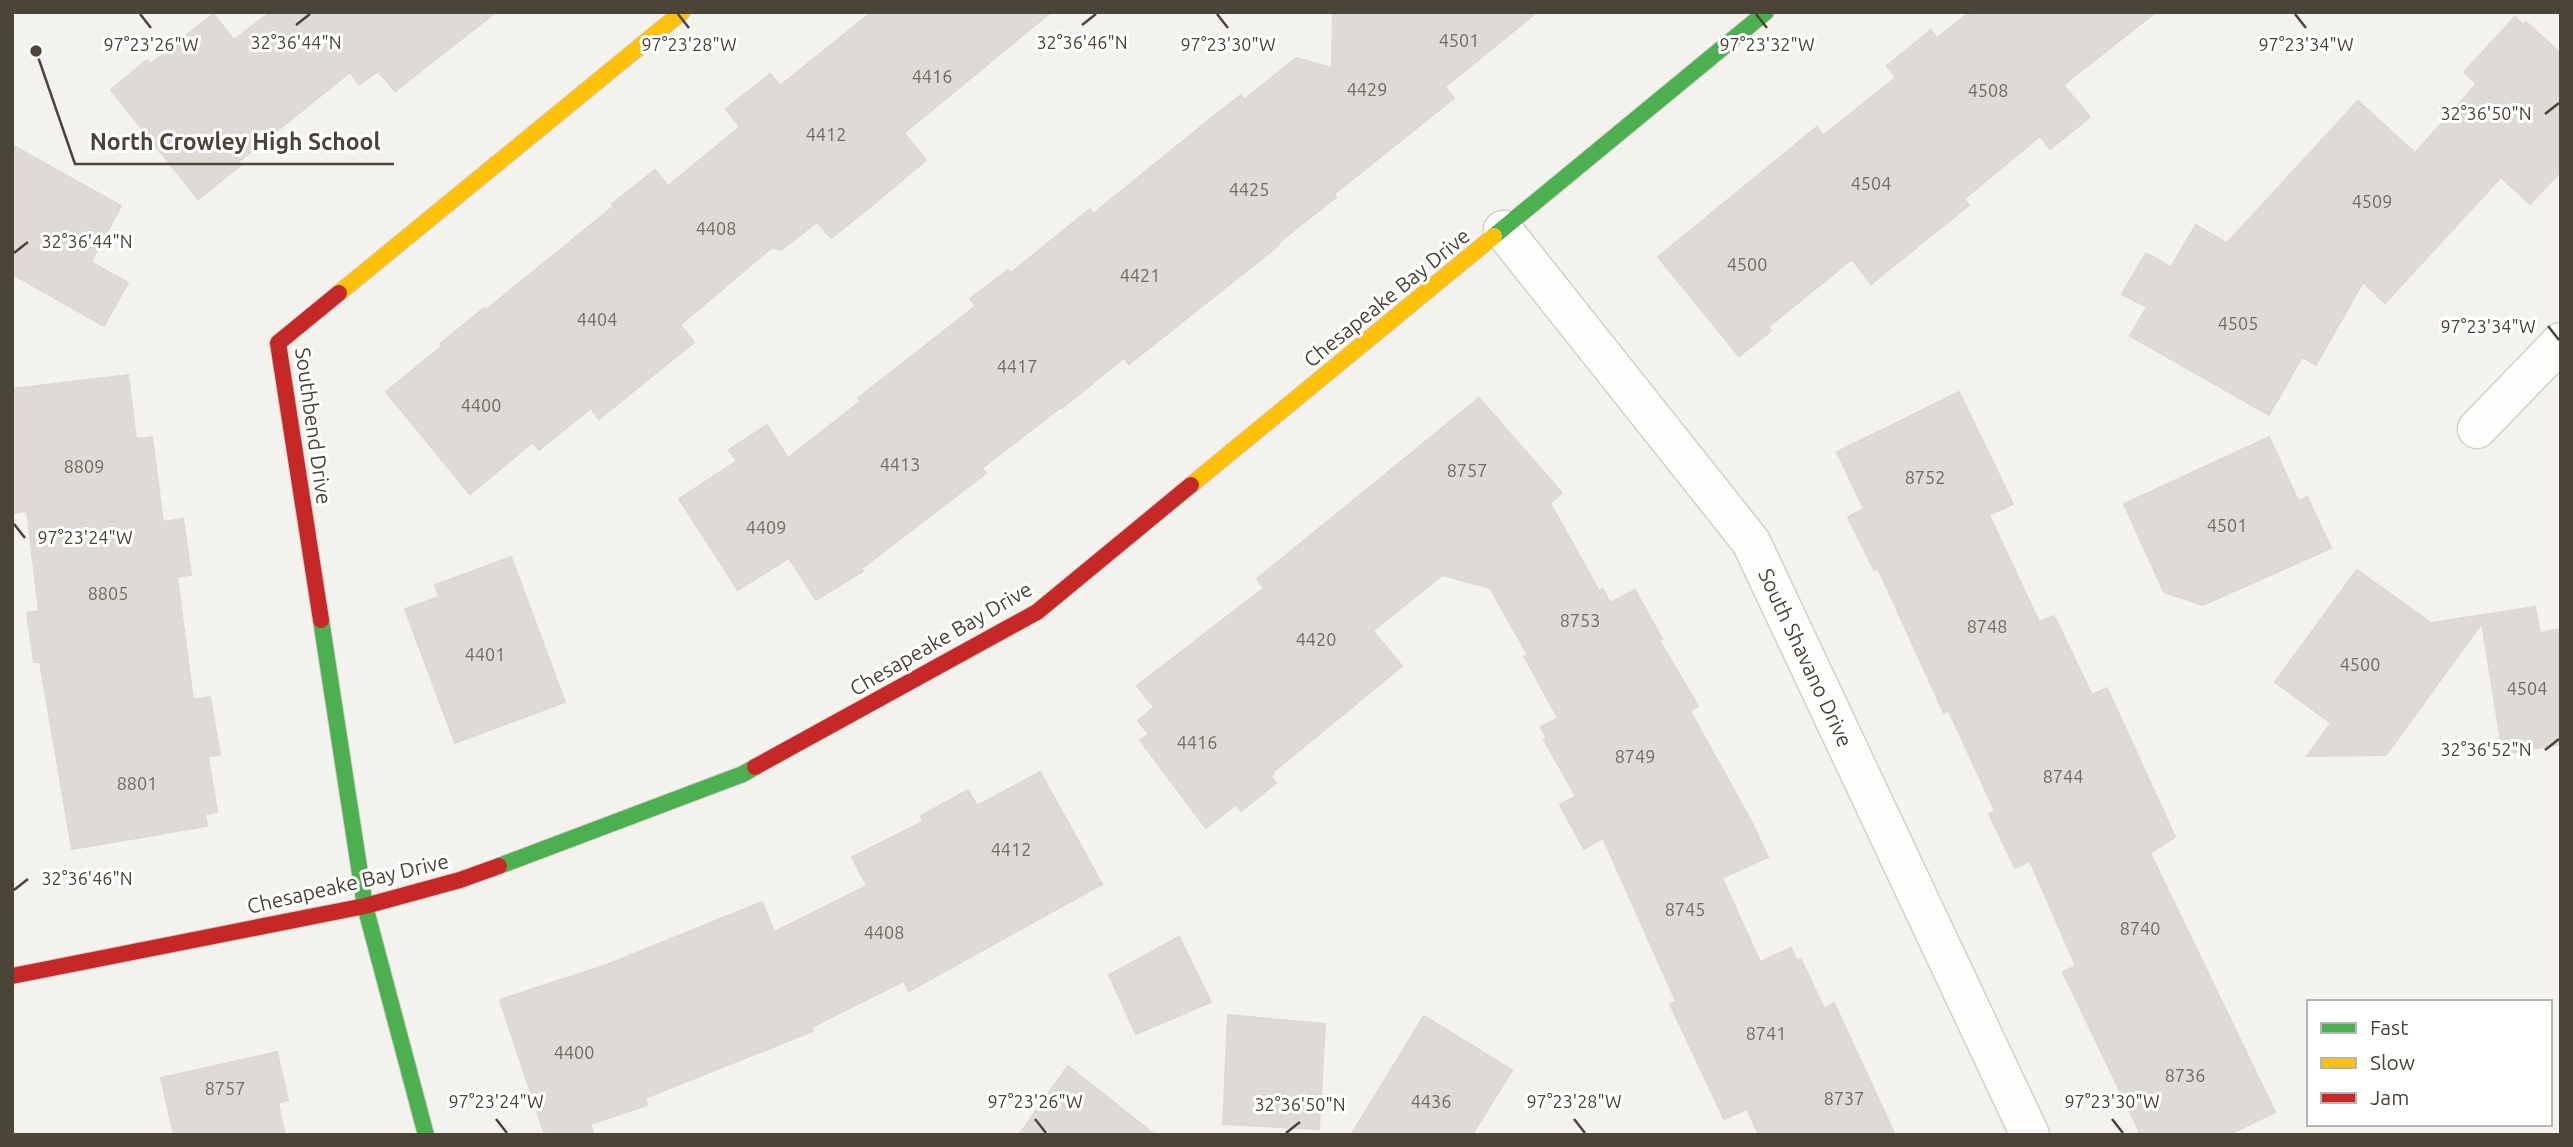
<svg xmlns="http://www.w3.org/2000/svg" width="2573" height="1147" font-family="Ubuntu,sans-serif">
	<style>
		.building { fill: #dedbd6; stroke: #dcd9d4; stroke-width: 2 }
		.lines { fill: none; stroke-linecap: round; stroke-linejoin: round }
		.street-casing { stroke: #d2d0cb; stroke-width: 41 }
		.fast-casing { stroke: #d3cfc5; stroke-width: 18 }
		.slow-casing { stroke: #d3cfc5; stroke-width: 18 }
		.jam-casing { stroke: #d3cfc5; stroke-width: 18 }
		.street { stroke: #fdfdfc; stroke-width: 38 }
		.fast { stroke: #4caf50; stroke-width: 16 }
		.slow { stroke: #ffc107; stroke-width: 16 }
		.jam { stroke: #c62828; stroke-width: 16 }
		.ticks { fill: none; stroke: #4b4439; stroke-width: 2.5 }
		.labels { text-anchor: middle; stroke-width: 6; stroke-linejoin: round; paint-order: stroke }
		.number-label { font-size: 18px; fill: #706a61 }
		.street-label { font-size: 21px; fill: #4b4439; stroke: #fff }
		.ticks-label { font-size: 18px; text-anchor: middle; fill: #4b4439; stroke: #fff; stroke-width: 6; stroke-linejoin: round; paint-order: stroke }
		.leader { fill: none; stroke: #4b4439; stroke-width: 2.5 }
		.callout-dot { fill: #4b4439; stroke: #fff; stroke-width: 2.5 }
		.callout-label { font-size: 23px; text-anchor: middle; font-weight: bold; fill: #4b4439; stroke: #fff; stroke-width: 6; stroke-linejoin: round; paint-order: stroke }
	</style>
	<rect width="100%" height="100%" fill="#f4f2ee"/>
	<path class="building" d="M271,12H496L395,91L378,71L359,85L350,72L238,162L241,165L198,199L111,90L147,60L151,64L213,14L234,40Z
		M872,12H1051L904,133L926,160L864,212L831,238L817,222L781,250L771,248L680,325L694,342L599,419L591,408L539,450L533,442L470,494L386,392L442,346L440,344L484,308L486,310L614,206L612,204L655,170L668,186L740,127L726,109L770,74L780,86Z
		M1333,12H1537L1445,87L1454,98L1334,194L1336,197L1278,243L1279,245L1129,364L1124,358L1062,408L1061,407L982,468L986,473L861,569L863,571L816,600L789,558L738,590L679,499L737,461L729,450L767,425L788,458L861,401L858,398L976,306L970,299L1008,270L1011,273L1090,209L1093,214L1214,116L1241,95L1244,100L1296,58L1332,68Z
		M1970,12H2156L2063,85L2090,117L2050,149L2040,136L1964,199L1969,205L1871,284L1852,259L1768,327L1771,331L1739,356L1658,257L1817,127L1823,136L1896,77L1887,66L1931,30L1937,38Z
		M2515,17L2523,25L2526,22L2561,54V171L2530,204L2501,177L2385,303L2363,282L2316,365L2302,357L2269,415L2130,336L2147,307L2122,294L2146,253L2171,267L2196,225L2227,243L2358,101L2415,153L2477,84L2464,72Z
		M12,145L121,206L91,262L128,283L104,326L12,274Z
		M128,375L136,439L152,437L163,522L183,519L191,575L177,577L193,700L210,697L220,755L208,756L217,812L205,814L207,826L72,849L40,662H34L27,613L39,611L27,511L12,513V389Z
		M1959,392L2013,504L1989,515L2039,622L2054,616L2092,695L2107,688L2175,837L2150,853L2275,1112L2228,1135H2141L2063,972L2076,966L2030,861L2015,868L1989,814L1995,811L1949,711L1944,713L1878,568L1874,570L1848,517L1864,509L1837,452Z
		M1479,398L1562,493L1550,503L1599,591L1603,589L1610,603L1635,590L1662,639L1659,640L1698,706L1690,711L1751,821L1768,857L1722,878L1760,962L1791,948L1797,961L1801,959L1824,1009L1834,1003L1895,1135H1759L1747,1109L1724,1119L1670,1004L1676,1001L1603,838L1584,849L1560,805L1576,796L1544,740L1547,739L1541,727L1558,718L1524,656L1528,655L1490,588L1442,575L1373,631L1402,666L1273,772L1274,774L1271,776L1276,783L1241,811L1236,804L1206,828L1140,740L1149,734L1138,721L1154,707L1137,686L1264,588L1257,579Z
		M2269,437L2298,501L2307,497L2331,548L2203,605L2164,592L2124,504Z
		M511,557L565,702L455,743L405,609L439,597L435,585Z
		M2357,570L2431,623L2535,607L2540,633L2561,629V744L2503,754L2482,623L2386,755L2307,756L2331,723L2275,682Z
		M1040,772L1102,884L909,991L904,981L812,1027L813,1031L645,1098L647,1105L590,1124L594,1135H545L500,1000L609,964L762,902L774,932L867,886L852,857L923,822L921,816L968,790L977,806Z
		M1179,937L1211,1002L1136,1034L1109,975Z
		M1228,1015L1325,1024L1319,1129L1223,1124Z
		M1424,1016L1512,1070L1472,1135H1351Z
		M277,1052L288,1100L278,1103L285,1135H174L161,1078Z
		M1068,1066L1155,1135H1019Z"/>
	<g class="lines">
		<defs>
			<path id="street" d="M1503,230L1751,542L2030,1135
				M2477,429L2561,342"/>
			<path id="fast" d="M1494,236L1766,12
				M321,620L365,906L426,1135
				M499,866L743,774L755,767"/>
			<path id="slow" d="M339,293L682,12
				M1191,485L1494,236"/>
			<path id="jam" d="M321,620L278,343L339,293
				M755,767L1037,612L1191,485
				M12,976L365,906L460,880L499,866"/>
		</defs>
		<use href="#street" class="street-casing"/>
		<use href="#fast" class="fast-casing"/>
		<use href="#slow" class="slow-casing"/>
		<use href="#jam" class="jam-casing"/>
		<use href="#street" class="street"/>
		<use href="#fast" class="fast"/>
		<use href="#slow" class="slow"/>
		<use href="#jam" class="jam"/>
	</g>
	<path class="ticks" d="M140,14L151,28M678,14L689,28M1217,14L1228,28M1756,14L1767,28M2295,14L2306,28M296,25L310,14M1082,25L1096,14M2545,114L2559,103M14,253L28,242M2548,326L2559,340M14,524L25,538M2545,750L2559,739M14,890L28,879M496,1119L507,1133M1035,1119L1046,1133M1574,1119L1585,1133M2112,1119L2123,1133M1286,1133L1300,1122"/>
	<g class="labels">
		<g class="number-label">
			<text x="1459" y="47">4501</text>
			<text x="932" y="83">4416</text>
			<text x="1367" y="96">4429</text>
			<text x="1988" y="97">4508</text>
			<text x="826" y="141">4412</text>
			<text x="1871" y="190">4504</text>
			<text x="1249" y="196">4425</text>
			<text x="2372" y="208">4509</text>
			<text x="716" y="235">4408</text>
			<text x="1747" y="271">4500</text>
			<text x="1140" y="282">4421</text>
			<text x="597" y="326">4404</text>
			<text x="2238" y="330">4505</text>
			<text x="1017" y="373">4417</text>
			<text x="481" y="412">4400</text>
			<text x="900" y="471">4413</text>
			<text x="84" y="473">8809</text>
			<text x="1467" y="477">8757</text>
			<text x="1925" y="484">8752</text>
			<text x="2227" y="532">4501</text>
			<text x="766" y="534">4409</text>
			<text x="108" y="600">8805</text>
			<text x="1580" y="627">8753</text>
			<text x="1987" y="633">8748</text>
			<text x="1316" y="646">4420</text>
			<text x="485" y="661">4401</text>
			<text x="2360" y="671">4500</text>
			<text x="2527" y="695">4504</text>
			<text x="1197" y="749">4416</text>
			<text x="1635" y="763">8749</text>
			<text x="2063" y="783">8744</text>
			<text x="137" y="790">8801</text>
			<text x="1011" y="856">4412</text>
			<text x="1685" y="916">8745</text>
			<text x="2140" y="935">8740</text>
			<text x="884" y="939">4408</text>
			<text x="1766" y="1040">8741</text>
			<text x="574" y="1059">4400</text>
			<text x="2185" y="1082">8736</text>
			<text x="225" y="1095">8757</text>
			<text x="1844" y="1105">8737</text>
			<text x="1431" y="1108">4436</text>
		</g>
		<g class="street-label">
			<text transform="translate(1387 298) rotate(-39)" y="7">Chesapeake Bay Drive</text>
			<text transform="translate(313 426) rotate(82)" y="7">Southbend Drive</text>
			<text transform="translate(941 639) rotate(-30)" y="7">Chesapeake Bay Drive</text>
			<text transform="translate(1805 658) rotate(65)" y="7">South Shavano Drive</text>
			<text transform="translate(348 884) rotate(-13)" y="7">Chesapeake Bay Drive</text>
		</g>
	</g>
	<g class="ticks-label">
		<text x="1082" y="49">32°36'46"N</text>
		<text x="296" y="49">32°36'44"N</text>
		<text x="151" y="51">97°23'26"W</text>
		<text x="689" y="51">97°23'28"W</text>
		<text x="1228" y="51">97°23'30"W</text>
		<text x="1767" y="51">97°23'32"W</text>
		<text x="2306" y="51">97°23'34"W</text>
		<text x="2486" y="120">32°36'50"N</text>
		<text x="87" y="248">32°36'44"N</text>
		<text x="2488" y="333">97°23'34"W</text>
		<text x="85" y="544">97°23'24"W</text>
		<text x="2486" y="756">32°36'52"N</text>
		<text x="87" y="885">32°36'46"N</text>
		<text x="496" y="1108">97°23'24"W</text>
		<text x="1035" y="1108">97°23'26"W</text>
		<text x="1574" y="1108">97°23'28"W</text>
		<text x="2112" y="1108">97°23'30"W</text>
		<text x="1300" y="1111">32°36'50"N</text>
	</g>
	<path class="leader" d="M36 51L75 164H394"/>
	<circle class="callout-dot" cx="36" cy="51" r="7"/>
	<g class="callout-label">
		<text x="235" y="150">North Crowley High School</text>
	</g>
	<rect width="2573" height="1147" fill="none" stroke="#4b4439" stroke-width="28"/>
	<rect x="2307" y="1000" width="245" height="126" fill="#ffffff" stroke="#b7b4b0" stroke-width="2"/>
	<rect x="2321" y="1023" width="35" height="10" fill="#4caf50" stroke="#b7b4b0" stroke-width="2"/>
	<text x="2370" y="1035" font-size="21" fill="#4b4439">Fast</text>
	<rect x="2321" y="1058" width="35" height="10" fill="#ffc107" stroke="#b7b4b0" stroke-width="2"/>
	<text x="2370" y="1070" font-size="21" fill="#4b4439">Slow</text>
	<rect x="2321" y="1093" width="35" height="10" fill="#c62828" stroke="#b7b4b0" stroke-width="2"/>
	<text x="2370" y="1105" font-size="21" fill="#4b4439">Jam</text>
</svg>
